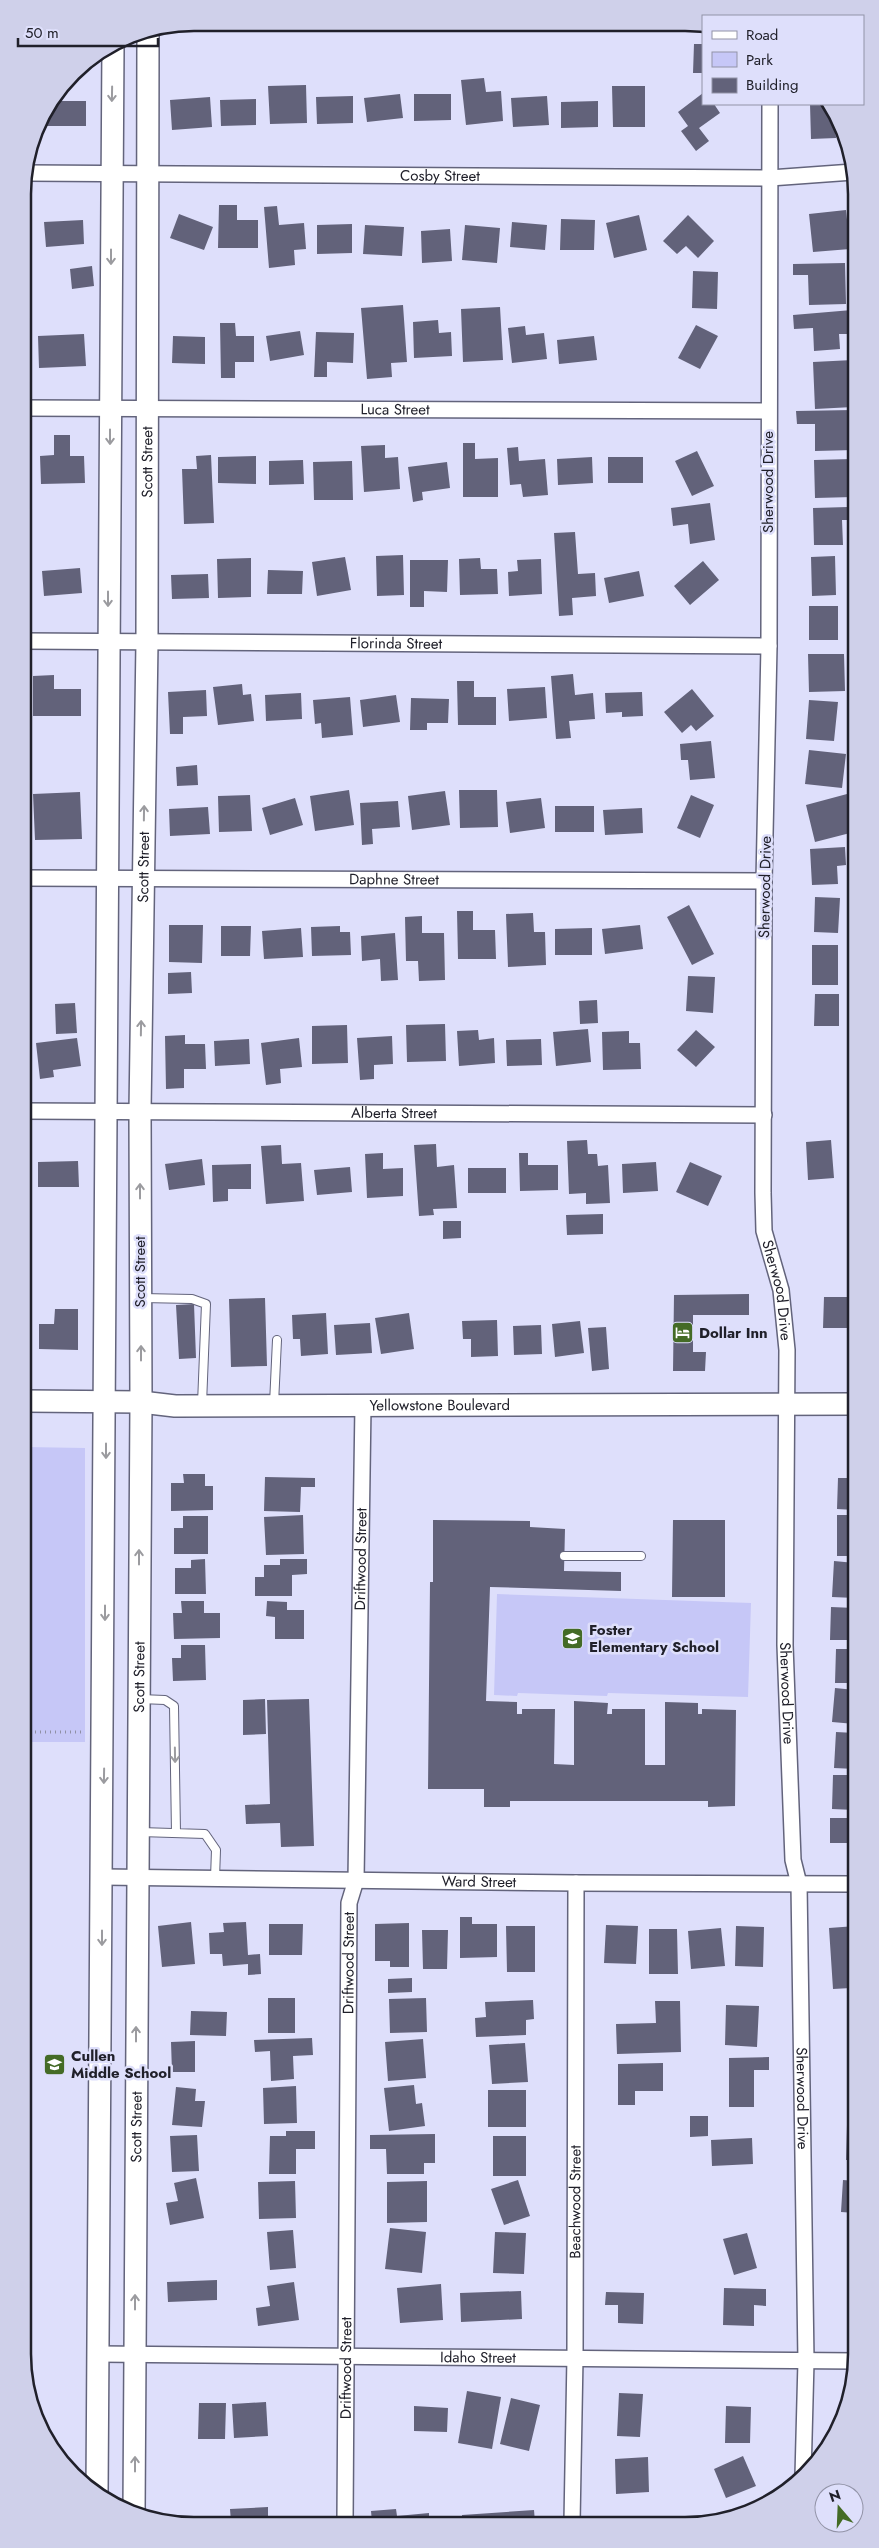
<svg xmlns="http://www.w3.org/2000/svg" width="879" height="2548" font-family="Jost,sans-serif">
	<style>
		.green { fill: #c6c7f7 }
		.building { fill: #62627a }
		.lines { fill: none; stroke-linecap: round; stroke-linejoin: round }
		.lane-casing { stroke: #63647c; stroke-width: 10 }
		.street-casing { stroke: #63647c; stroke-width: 18 }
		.secondary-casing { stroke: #63647c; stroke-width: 24 }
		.path { stroke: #8f90a5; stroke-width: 3; stroke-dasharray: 1 4; stroke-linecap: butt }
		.lane { stroke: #fff; stroke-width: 8 }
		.street { stroke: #fff; stroke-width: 15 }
		.secondary { stroke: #fff; stroke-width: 21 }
		.oneway { stroke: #9b9b9f }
		.labels { text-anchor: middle; stroke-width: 5; stroke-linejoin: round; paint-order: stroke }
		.street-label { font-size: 15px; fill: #20202a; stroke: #dedffb }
		.poi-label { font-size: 15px; font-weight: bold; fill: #20202a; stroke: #dedffb; text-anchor: start }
		.rim { fill: none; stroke: #20202a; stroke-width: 2.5 }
	</style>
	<rect width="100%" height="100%" fill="#dedffb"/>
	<path class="green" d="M25,1447L85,1448V1742H25Z
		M497,1594L751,1603L748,1697L608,1693L607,1696L518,1693L517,1696L494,1695Z"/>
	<path class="building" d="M241,23H259V29L241,30Z
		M694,44H703V73H693Z
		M484,78L486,92L501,91L503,121L466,125L461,80Z
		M306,85L307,123L270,124L268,86Z
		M612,86H645V127H613Z
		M703,93V104H714L720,113L699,128L709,141L696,151L681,131L688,126L678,112Z
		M400,94L403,118L367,122L364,98Z
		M414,94H451V120L414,121Z
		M353,96V123L317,124L316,97Z
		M547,96L549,125L513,127L511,98Z
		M210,97L212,127L172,130L170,100Z
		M256,99V125L221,126L220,100Z
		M54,101H86V126H44V114Z
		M598,101V127L561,128V102Z
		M810,104H830L834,109L836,138L811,139Z
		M219,205H237V220H258V248H218Z
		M277,206L279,225L304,223L306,249L294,250L295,265L269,268L264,207Z
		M846,210L850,249L813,252L809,214Z
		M179,214L213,227L204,250L170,238Z
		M639,215L647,250L614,258L606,223Z
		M688,215L714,241L698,258L686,246L677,254L663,241Z
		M561,219L595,220L594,250H560Z
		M83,220L84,244L46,247L44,222Z
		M512,222L547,225L545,250L510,247Z
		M23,223H31V248H23Z
		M352,224V253L317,254V225Z
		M365,225L404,227L402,256L363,254Z
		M465,225L500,228L497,263L462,260Z
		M450,229L452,261L422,263L421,231Z
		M845,263L846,304L809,305L808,275H793V264Z
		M92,266L94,286L72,289L70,269Z
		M693,271L718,272L717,309L692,308Z
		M403,305L407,362L391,363L392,377L367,379L361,308Z
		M500,307L503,360L463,362L461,309Z
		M852,310L853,358L850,359L848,334H839L840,349L814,351L813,328L794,329L793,315Z
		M438,320L439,333L451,332L452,356L414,358L413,322Z
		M220,323H235L236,336H254V362H235V378H221Z
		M696,325L718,336L700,369L678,358Z
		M525,326L526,335L544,333L547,359L512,363L508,328Z
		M300,331L304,355L270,361L266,336Z
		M316,332L354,333L353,363L327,362V377H314Z
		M23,333H30V358H23Z
		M84,334L86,366L39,368L38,336Z
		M173,336L205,337V364L172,363Z
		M594,336L597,360L559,364L557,340Z
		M853,360V407L815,409L813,362Z
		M853,410L854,450L815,451V424H797L796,411Z
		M54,435H70V456H84L85,483L41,484L40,456L54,455Z
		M463,443H475V459L498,458V497H463Z
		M385,445V458L398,457L400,489L364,492L361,446Z
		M518,447L519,461L545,459L548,495L523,497L521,484L510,485L507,448Z
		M697,451L714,486L692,496L675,461Z
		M211,455L214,523L184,524L182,469H197L196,456Z
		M23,456H30L31,482L23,483Z
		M256,456V484L218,483V457Z
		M592,457L593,483L558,485L557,459Z
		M608,457H643V483H608Z
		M852,459L853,497L815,498L814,460Z
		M303,460L304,484L269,485V461Z
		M352,461L353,500H314L313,462Z
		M447,462L450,488L422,492L423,500L413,502L408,467Z
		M710,503L715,540L690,544L688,524L673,526L671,508Z
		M848,507V520H842L843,545H814L813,508Z
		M575,532L578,574L595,573L596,596L572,598L573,615L559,616L554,533Z
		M403,555L404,595L377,596L376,556Z
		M835,556L836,595L812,596L811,557Z
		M345,557L351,590L317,596L312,562Z
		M251,558V597L218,598L217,559Z
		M480,558L481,569H497L498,594L460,595L459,559Z
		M541,559L542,594L509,596L508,572L518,571L517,560Z
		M410,560H448L447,592L424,591V607H410Z
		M703,561L719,580L690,605L674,586Z
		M23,568H27L29,591H23Z
		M80,568L82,593L44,596L42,571Z
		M268,570L303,571L302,594H267Z
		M639,571L644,596L609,603L604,578Z
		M208,574L209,598L172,599L171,575Z
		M809,606H838V640H809Z
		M808,654H844L845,691L809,692Z
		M573,674L575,695L593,693L595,719L569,721L571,738L556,739L551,676Z
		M54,675V689H81V716H33V676Z
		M457,681H474V697H496V725H458Z
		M242,684L243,695L251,694L254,721L218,725L213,687Z
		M545,687L547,718L509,721L507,689Z
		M24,689H27L28,718H24Z
		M692,689L714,716L696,731L691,725L682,733L664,712Z
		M206,690L207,716L183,717V734H170L168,692Z
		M642,692L643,716L622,717V712L606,713L605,693Z
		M301,693L302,719L266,721L265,695Z
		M396,695L400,722L363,727L360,700Z
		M350,697L353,735L322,738L321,723L315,724L313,700Z
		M411,698L449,699L448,723H427V730H410Z
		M809,700L838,702L834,741L806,739Z
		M711,741L715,778L690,780L688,760H681L680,744Z
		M809,750L846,754L842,788L805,784Z
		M197,765L198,785L177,786L176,767Z
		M349,790L354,825L315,831L310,796Z
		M459,790H497L498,827L460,828Z
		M445,791L450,825L412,830L408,796Z
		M80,792L82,839L35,840L33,794Z
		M847,794L854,832L815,842L806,805Z
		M250,795L252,831L219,832L218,796Z
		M691,795L714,805L700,838L677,828Z
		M295,798L303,825L270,835L262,808Z
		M541,798L545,828L510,833L506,802Z
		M398,801L400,827L372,829L373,844L362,845L360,803Z
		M555,806H594V832H555Z
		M208,807L210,834L170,836L169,809Z
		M642,808L643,833L605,835L603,810Z
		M845,847L846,865L837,866L838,884L812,885L810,849Z
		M815,897L840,898L838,933L814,932Z
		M689,905L714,954L692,965L667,917Z
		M457,911H473V930H495L496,959H458Z
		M533,913L534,932H545L546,965L508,967L506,914Z
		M422,916V933H444L445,980L419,981L418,961H406L405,917Z
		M169,925H203L202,963L169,962Z
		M640,925L643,949L605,954L602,929Z
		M221,926H251L250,956H221Z
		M340,926V932H350L351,955L312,956L311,927Z
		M24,927H28V953L24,954Z
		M301,928L303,957L264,959L262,931Z
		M592,928V955H555V929Z
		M395,933L398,980L381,981L380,959L362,961L361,936Z
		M812,945H838V985H812Z
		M191,972L192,993L168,994V973Z
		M688,976L715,977L713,1013L686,1011Z
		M815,994H839V1026H814Z
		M597,1000L598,1023L580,1024L579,1001Z
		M75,1003L77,1033L56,1034L55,1004Z
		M445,1024L446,1061L407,1062L406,1025Z
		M347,1025L348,1063L312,1064V1026Z
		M588,1029L591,1062L556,1066L553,1032Z
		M478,1030L479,1040L494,1038L495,1063L459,1066L457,1031Z
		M696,1030L715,1047L696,1067L677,1050Z
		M629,1031V1043H640L641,1069L603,1070L602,1032Z
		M185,1035V1044H205L206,1069H184V1088L166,1089L165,1036Z
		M392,1036L393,1064L374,1065V1079L360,1080L357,1038Z
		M24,1038H26V1070H24Z
		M77,1038L81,1066L53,1070L54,1077L40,1079L36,1043Z
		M299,1038L302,1067L280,1069L281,1083L266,1085L261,1043Z
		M249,1039L250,1064L215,1066L214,1041Z
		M541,1039L542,1065L507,1066L506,1040Z
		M587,1140L588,1154H597L598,1166L608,1165L610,1203L586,1204V1193L569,1194L567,1141Z
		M831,1140L834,1178L808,1180L806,1142Z
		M436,1144L437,1167L454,1165L457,1208L433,1209L434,1215L419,1216L414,1145Z
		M281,1145L282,1164L301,1163L304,1201L266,1204L261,1146Z
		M383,1153V1169L403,1168V1196L367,1198L365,1154Z
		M519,1153H528V1165H558V1190L520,1191Z
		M202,1159L205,1185L169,1190L165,1164Z
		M78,1161L79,1187H38V1162Z
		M24,1162H27V1194H24Z
		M656,1162L658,1191L623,1193L622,1164Z
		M690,1162L722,1176L708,1206L676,1192Z
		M251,1164V1189H228V1201L213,1202L212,1165Z
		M350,1167L352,1192L317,1195L314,1170Z
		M468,1168H506V1193H468Z
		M603,1214V1234L567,1235L566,1215Z
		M443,1221H461V1238L443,1239Z
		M749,1294V1315H693V1352H706L705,1371H673L674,1295Z
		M824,1297H855V1328H823Z
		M265,1298L267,1366L231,1367L229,1299Z
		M194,1304L196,1358L179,1359L176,1305Z
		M55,1309H78V1350L39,1349V1324H54Z
		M326,1313L328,1354L301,1356L300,1339H293L292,1315Z
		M409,1313L414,1349L381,1354L375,1318Z
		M497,1320L498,1356L471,1357V1339H463L462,1321Z
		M580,1321L584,1353L555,1357L552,1324Z
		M370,1323L372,1353L336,1355L334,1325Z
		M541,1325L542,1354L514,1355L513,1326Z
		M606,1327L609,1369L592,1371L588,1328Z
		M183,1474H205V1486H213V1510L171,1511V1483H184Z
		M265,1477L315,1478V1487H301L300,1512L264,1511Z
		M838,1478H855V1510L837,1509Z
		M303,1515L304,1554L266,1555L264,1517Z
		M837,1515H855V1556H837Z
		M183,1516H208V1554H174V1528H183Z
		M433,1520L530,1521V1527L565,1529L564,1571L621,1572V1591L490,1587L486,1701L517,1702V1714H522V1709H555L554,1764L574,1765V1701L608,1703L607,1714H612V1709H645V1765H665V1702L698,1703V1714H702V1709L736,1710L735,1806L708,1807V1801H510V1807H484V1789H428L430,1582H433Z
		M673,1520H725V1597H672Z
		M205,1559L206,1594H175V1568H191V1560Z
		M280,1559H307V1574L292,1575V1596H255V1577H264V1565H280Z
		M834,1561L855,1563V1598L832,1597Z
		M181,1601H204V1613H220V1638L174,1639L173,1613H182Z
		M267,1601L287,1602V1610H304V1639H275V1617L266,1616Z
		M831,1607L855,1608V1640H830Z
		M181,1645H205L206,1680L173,1681L172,1658H181Z
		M836,1649H855V1683H835Z
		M835,1688L855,1690V1724L832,1722Z
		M265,1699L266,1734L243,1735V1700Z
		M309,1699L314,1846L281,1847L280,1823L246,1824L245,1805L270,1804L267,1700Z
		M836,1732L855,1733V1769L834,1768Z
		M833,1775H855V1810L832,1809Z
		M830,1818H855V1843H830Z
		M460,1917H472V1924H497V1957L460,1958Z
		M191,1922L195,1964L162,1967L158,1926Z
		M246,1922L248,1955L260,1954L261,1974L248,1975V1964L223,1966L222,1954H210L209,1933L224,1932L223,1923Z
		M409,1923V1967H390V1961H375V1924Z
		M269,1924H303L302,1955H269Z
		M606,1925L638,1926L636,1964L604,1963Z
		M506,1926H535V1972H507Z
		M736,1926L764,1927L763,1967L735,1966Z
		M856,1926V1954L849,1955L851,1988L833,1989L829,1928Z
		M721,1928L725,1966L691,1969L688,1931Z
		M649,1929H677L678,1974H649Z
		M422,1930H448L447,1969H423Z
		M412,1978V1992L388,1993V1979Z
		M268,1998H295V2033H268Z
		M426,1998L427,2032L390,2033L389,1999Z
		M533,2000L534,2019L526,2020V2035L476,2037L475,2018L486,2017L485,2002Z
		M655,2001H680L681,2052L617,2054L616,2024L656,2023Z
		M726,2005L759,2006L757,2047L725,2045Z
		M191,2011L227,2012L226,2036L190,2035Z
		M312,2038L313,2055L293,2056L294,2079L271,2081L270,2051L255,2052L254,2040Z
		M423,2039L426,2078L388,2081L385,2042Z
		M195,2041V2072H172L171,2042Z
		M525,2043L528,2082L492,2084L489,2045Z
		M769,2057V2070H754V2107H729V2058Z
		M663,2063V2091H635V2105H618V2064Z
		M414,2085L416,2104L422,2103L425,2126L389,2131L384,2088Z
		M296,2086L297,2123L264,2124L263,2088Z
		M176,2087L196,2089L195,2101H205L202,2127L172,2125Z
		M488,2090H526V2127H488Z
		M690,2116H708V2136L690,2137Z
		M847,2125H856V2160H846Z
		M286,2131H315V2149H296V2174H269L270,2136H286Z
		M435,2134V2163H424V2174H387L386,2149H370V2135Z
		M197,2135L199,2171L172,2172L170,2136Z
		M493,2136H526V2176H493Z
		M752,2138L753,2164L712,2166L711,2140Z
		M196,2178L204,2218L170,2225L166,2203L178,2201L174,2183Z
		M518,2180L530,2216L504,2225L491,2189Z
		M843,2180L856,2181V2213L841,2212Z
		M295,2181L296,2218L259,2219L258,2182Z
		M427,2181V2222L387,2223V2182Z
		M390,2228L426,2232L422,2273L385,2269Z
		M293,2230L296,2268L270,2270L267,2232Z
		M495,2232L526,2233L524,2274L493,2273Z
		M747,2233L757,2268L734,2275L723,2239Z
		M26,2243H27L28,2292H26Z
		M217,2280V2300L168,2302L167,2282Z
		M294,2282L299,2320L258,2326L256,2308L270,2306L267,2286Z
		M441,2284L443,2320L400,2323L397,2288Z
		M724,2288L766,2289V2306L754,2305V2326L723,2325Z
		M521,2291L522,2319L461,2322L460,2293Z
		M606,2292L644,2293L643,2324L618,2323V2305H605Z
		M467,2391L501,2397L492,2449L458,2443Z
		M619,2393L643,2394L640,2437L617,2436Z
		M511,2398L540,2405L529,2451L500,2444Z
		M266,2402L268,2436L234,2438L232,2404Z
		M199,2403H226L225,2439H198Z
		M414,2406L448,2408L447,2432L414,2431Z
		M726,2406L751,2407L750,2443H725Z
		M743,2456L756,2486L726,2498L714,2469Z
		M648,2457L649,2492L616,2494L615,2459Z
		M268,2507V2522H231L230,2509Z
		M396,2509L397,2516L429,2513V2522H372L371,2511Z
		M534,2510L535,2522H462V2515Z
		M723,2514H740L724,2520Z
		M271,2519H311V2522H271Z"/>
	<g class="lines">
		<defs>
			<path id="lane" d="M142,1298L192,1299L206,1304L202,1404
				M274,1404L277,1340
				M564,1556H641
				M140,1699L165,1700L174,1706L176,1833
				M140,1832L205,1834L216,1850L215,1878"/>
			<g id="street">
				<path id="s1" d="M770,104L769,646L764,881L763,1193L764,1231L781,1290L787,1350L785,1645L793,1860L799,1884L806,2361L803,2476"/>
				<path id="s2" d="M26,173L770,178L853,172"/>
				<path id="s3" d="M23,408L768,411"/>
				<path id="s4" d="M24,641L769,646"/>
				<path id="s5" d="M24,878L764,881"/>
				<path id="s6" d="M24,1111L764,1115"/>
				<path id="s7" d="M103,1877L576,1883L855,1884"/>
				<path id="s8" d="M99,2354L856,2361"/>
				<path id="s9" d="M345,2522L349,1903L356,1880L363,1405"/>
				<path id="s10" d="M572,2522L575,2357L576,1883"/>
			</g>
			<g id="secondary">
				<path id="s11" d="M25,1401L141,1402L175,1406L855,1404"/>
				<path d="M97,2493C108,1677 106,861 113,46"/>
				<path id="s12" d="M134,2513L141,1402L140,1111L147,642L148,32"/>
			</g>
		</defs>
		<use href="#lane" class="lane-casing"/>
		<use href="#street" class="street-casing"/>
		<use href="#secondary" class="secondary-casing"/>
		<path class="path" d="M25,1732H84"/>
		<use href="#lane" class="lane"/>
		<use href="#street" class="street"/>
		<use href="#secondary" class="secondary"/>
	</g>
	<defs><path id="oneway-shaft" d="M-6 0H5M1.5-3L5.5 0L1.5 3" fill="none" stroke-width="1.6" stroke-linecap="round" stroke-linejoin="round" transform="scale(1.25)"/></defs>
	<g class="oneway">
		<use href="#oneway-shaft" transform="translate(112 94) rotate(91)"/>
		<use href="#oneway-shaft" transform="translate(111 257) rotate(90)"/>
		<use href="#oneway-shaft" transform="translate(110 437) rotate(90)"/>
		<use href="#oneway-shaft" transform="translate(108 599) rotate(90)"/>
		<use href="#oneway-shaft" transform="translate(144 813) rotate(-89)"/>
		<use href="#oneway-shaft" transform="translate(141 1028) rotate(-89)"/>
		<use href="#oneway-shaft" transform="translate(140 1191) rotate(-90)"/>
		<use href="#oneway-shaft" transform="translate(141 1353) rotate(-90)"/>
		<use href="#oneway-shaft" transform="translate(106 1451) rotate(90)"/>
		<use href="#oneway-shaft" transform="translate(139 1557) rotate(-90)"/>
		<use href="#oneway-shaft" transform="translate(105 1613) rotate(90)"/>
		<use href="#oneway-shaft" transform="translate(175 1755) rotate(89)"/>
		<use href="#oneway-shaft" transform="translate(104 1776) rotate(91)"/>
		<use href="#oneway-shaft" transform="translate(102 1938) rotate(90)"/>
		<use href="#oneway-shaft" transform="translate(136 2034) rotate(-90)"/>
		<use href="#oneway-shaft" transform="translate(135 2302) rotate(-90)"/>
		<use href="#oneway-shaft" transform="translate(135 2464) rotate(-90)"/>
	</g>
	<defs>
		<symbol id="hotel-square" viewBox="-11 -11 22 22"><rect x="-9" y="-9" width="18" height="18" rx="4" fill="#446b26" stroke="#dedffb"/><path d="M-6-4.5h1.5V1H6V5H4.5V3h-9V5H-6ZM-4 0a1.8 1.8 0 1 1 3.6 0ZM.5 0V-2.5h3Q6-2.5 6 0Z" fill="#fff"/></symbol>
		<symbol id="school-square" viewBox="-11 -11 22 22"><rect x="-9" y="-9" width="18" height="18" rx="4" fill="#446b26" stroke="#dedffb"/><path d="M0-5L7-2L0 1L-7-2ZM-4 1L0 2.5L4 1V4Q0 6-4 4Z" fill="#fff"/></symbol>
	</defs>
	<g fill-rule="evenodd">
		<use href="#hotel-square" x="670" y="1320" width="25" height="25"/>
		<use href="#school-square" x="560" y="1626" width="25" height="25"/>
		<use href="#school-square" x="42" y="2052" width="25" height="25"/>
	</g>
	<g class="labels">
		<g class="street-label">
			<text dy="5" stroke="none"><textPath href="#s2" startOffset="414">Cosby Street</textPath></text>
			<text dy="5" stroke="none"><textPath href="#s3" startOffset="372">Luca Street</textPath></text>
			<text dy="5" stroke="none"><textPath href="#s12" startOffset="2051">Scott Street</textPath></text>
			<text transform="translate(768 482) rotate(-90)" y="5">Sherwood Drive</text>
			<text dy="5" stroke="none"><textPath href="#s4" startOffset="372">Florinda Street</textPath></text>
			<text dy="5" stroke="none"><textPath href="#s12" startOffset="1646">Scott Street</textPath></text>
			<text dy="5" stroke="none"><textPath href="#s5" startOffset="370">Daphne Street</textPath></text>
			<text transform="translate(765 887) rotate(-89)" y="5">Sherwood Drive</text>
			<text dy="5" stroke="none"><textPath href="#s6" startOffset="370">Alberta Street</textPath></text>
			<text transform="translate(140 1272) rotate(-90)" y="5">Scott Street</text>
			<text dy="5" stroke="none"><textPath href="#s1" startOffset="1188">Sherwood Drive</textPath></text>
			<text dy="5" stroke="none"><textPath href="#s11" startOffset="415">Yellowstone Boulevard</textPath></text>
			<text dy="5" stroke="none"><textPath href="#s9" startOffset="964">Driftwood Street</textPath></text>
			<text dy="5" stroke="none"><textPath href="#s12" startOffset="836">Scott Street</textPath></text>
			<text dy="5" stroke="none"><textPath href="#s1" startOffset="1592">Sherwood Drive</textPath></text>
			<text dy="5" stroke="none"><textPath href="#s7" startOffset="376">Ward Street</textPath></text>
			<text dy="5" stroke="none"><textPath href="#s9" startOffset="559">Driftwood Street</textPath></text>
			<text dy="5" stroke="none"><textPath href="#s1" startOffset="1998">Sherwood Drive</textPath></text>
			<text dy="5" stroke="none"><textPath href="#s12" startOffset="386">Scott Street</textPath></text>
			<text dy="5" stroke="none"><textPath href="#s10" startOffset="320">Beachwood Street</textPath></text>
			<text dy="5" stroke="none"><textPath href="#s8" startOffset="379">Idaho Street</textPath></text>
			<text dy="5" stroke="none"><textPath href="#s9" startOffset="154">Driftwood Street</textPath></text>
		</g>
		<g class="poi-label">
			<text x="699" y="1338">Dollar Inn</text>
			<text x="589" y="1635">Foster<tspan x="589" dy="17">Elementary School</tspan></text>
			<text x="71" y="2061">Cullen<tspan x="71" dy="17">Middle School</tspan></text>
		</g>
	</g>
	<path d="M0 0H879V2548H0ZM194 31H685A163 163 0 0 1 848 194V2354A163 163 0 0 1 685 2517H194A163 163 0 0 1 31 2354V194A163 163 0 0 1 194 31Z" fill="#cfd0ea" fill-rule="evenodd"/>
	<path class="rim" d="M194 31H685A163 163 0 0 1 848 194V2354A163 163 0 0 1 685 2517H194A163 163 0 0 1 31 2354V194A163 163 0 0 1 194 31Z"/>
	<rect x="702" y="15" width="162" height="90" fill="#dedffb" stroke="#9293a7"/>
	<rect x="712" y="31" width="25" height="8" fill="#ffffff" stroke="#9293a7"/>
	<text x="746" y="40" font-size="15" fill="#20202a">Road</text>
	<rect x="712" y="52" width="25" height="15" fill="#c6c7f7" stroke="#9293a7"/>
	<text x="746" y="65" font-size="15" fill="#20202a">Park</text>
	<rect x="712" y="78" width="25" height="15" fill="#62627a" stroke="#9293a7"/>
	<text x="746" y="90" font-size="15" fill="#20202a">Building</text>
	<g transform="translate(839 2508) rotate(341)"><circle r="24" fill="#dedffb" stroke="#9293a7"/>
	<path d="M0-4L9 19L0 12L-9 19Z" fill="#446b26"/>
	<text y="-8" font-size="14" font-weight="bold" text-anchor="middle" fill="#20202a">N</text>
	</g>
	<path d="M18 38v8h140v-8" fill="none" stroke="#20202a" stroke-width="2.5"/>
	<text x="25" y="38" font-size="15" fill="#20202a" stroke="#dedffb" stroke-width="4" paint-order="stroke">50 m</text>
</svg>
